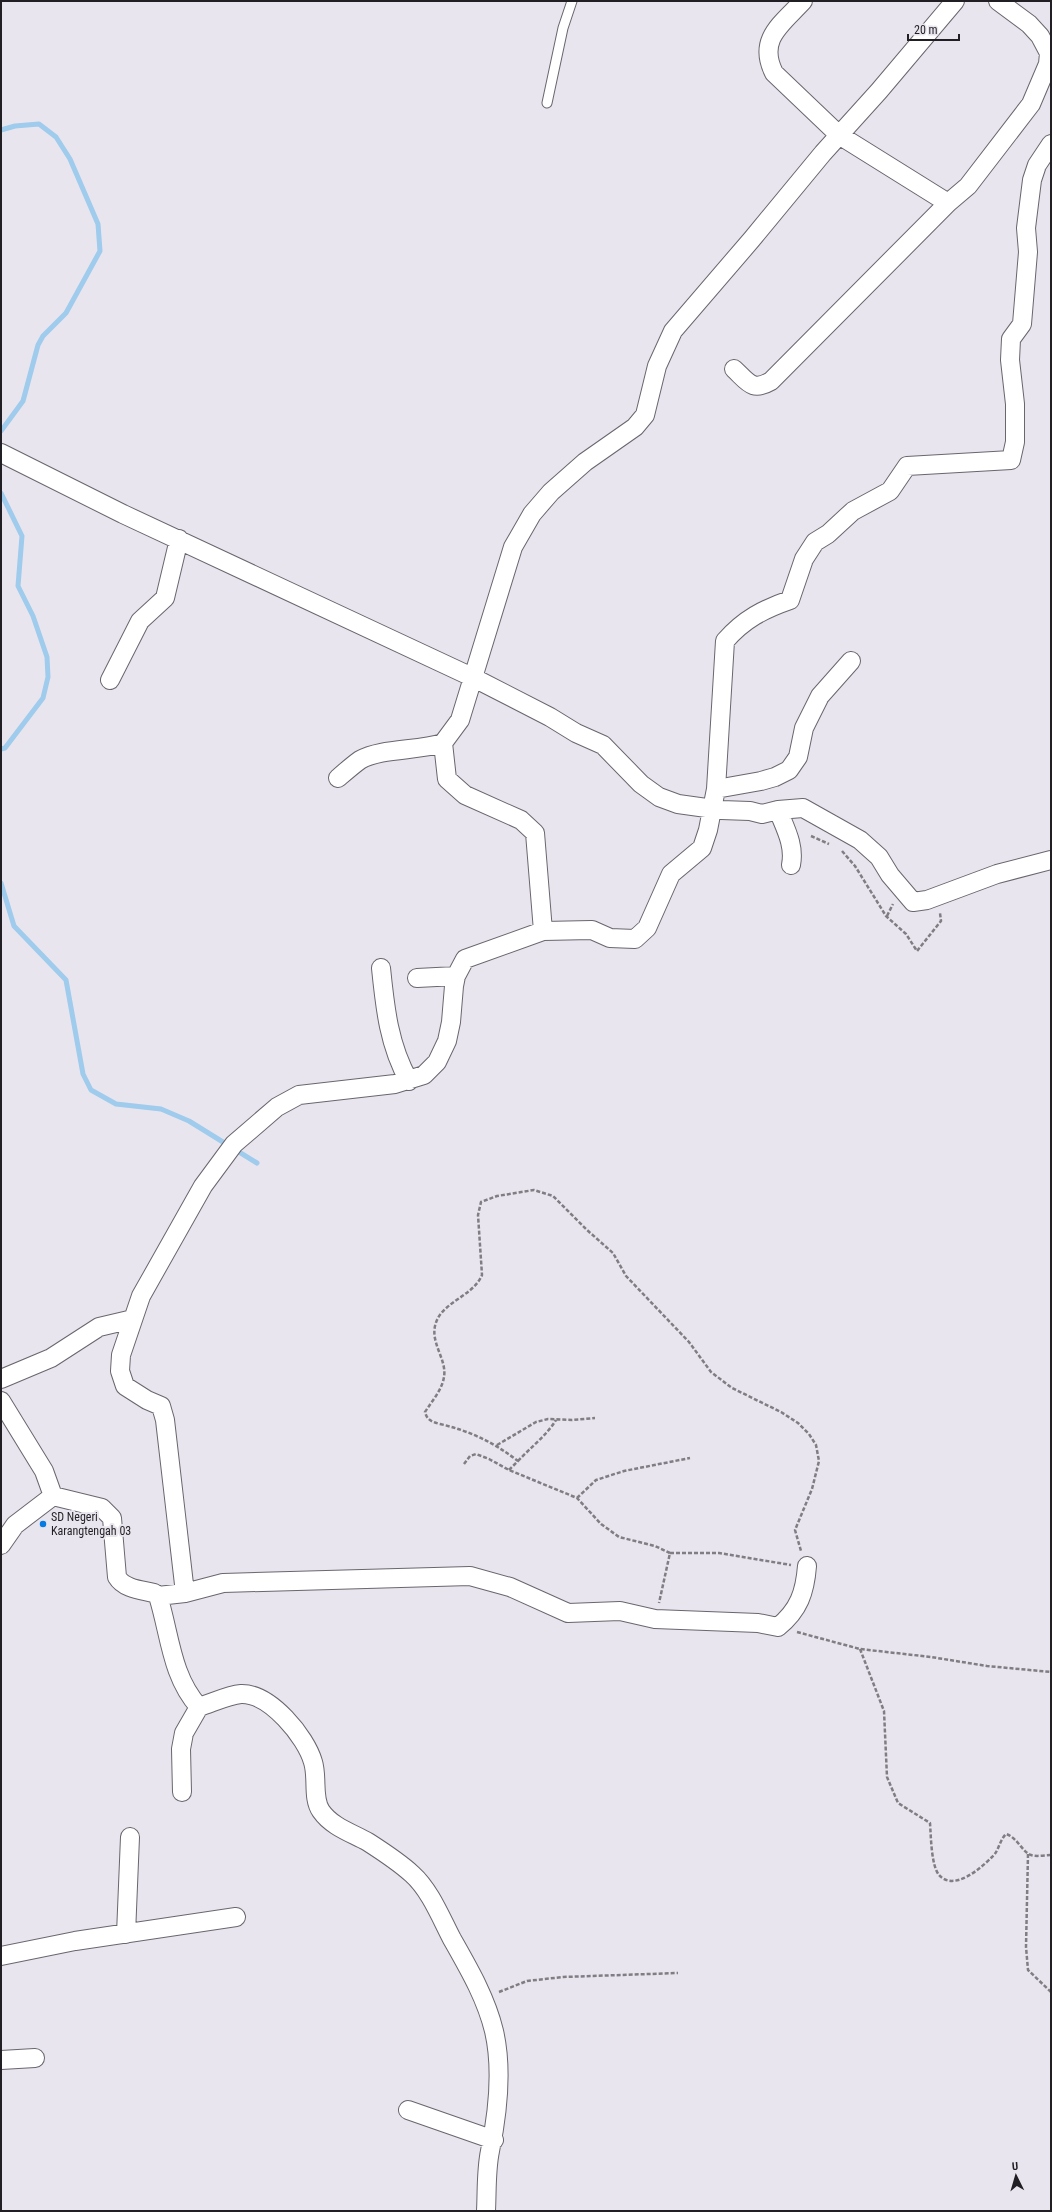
<svg xmlns="http://www.w3.org/2000/svg" width="1052" height="2212" font-family="'Roboto Condensed',sans-serif">
	<style>
		.lines { fill: none; stroke-linecap: round; stroke-linejoin: round }
		.stream { stroke: #9fcbec; stroke-width: 5 }
		.service-casing { stroke: #69666d; stroke-width: 11 }
		.minor-casing { stroke: #69666d; stroke-width: 20 }
		.path { stroke: #807d83; stroke-width: 2.5; stroke-dasharray: 4 2; stroke-linecap: butt }
		.service { stroke: #fff; stroke-width: 9 }
		.minor { stroke: #fff; stroke-width: 18 }
		.poi-dot { fill: #087be2; stroke: #e9e5ee; stroke-width: 1.5 }
		.labels { text-anchor: middle; stroke-width: 4; stroke-linejoin: round; paint-order: stroke }
		.poi-label { font-size: 12px; fill: #211f23; stroke: #e9e5ee; text-anchor: start }
	</style>
	<rect width="100%" height="100%" fill="#e9e5ee"/>
	<g class="lines">
		<path class="stream" d="M1,130L15,126L39,124L56,137L70,159L98,224L100,251L66,313L43,336L38,345L23,401L1,431
			M1,493L22,536L18,586L33,616L47,657L48,677L43,698L5,748L1,749
			M1,883L14,926L66,980L83,1074L91,1090L116,1104L161,1109L189,1121L257,1163"/>
		<defs>
			<path id="service" d="M547,103L563,28L572,1"/>
			<path id="minor" d="M803,1C782,24 757,39 774,73L839,135L948,203
				M734,369C748,382 752,392 771,381L948,203L968,186L1031,104L1048,64L1049,53L1040,36L1029,24L998,1
				M1,453L123,514L472,677L550,717L576,733L603,745L641,784L659,797L678,804L721,810L750,811L762,814L778,810L803,808L860,840L879,857L890,875L913,902L927,900L997,874L1051,860
				M110,680L140,621L165,598L179,539
				M443,743L447,779L465,795L521,820L535,833L543,931
				M338,778C345,772 353,765 360,760C381,748 418,751 443,743L460,720L513,547L532,514L551,492L585,462L635,427L645,415L657,366L673,331L752,239L823,153L879,91L955,1
				M716,789L761,781L775,777L789,770L798,757L804,728L820,696L851,661
				M778,810C785,828 795,845 791,865
				M381,968C385,1008 389,1046 409,1081
				M417,978L456,976
				M1,1379L51,1358L99,1327L133,1319
				M1,1401L44,1471L53,1496L102,1508L112,1518L117,1577C124,1589 142,1590 154,1593L158,1596C170,1634 171,1676 199,1707C212,1703 228,1695 241,1694C270,1693 306,1737 313,1762C318,1778 312,1798 321,1811C332,1827 352,1833 368,1842C382,1851 399,1862 412,1874C430,1890 441,1918 452,1939C469,1969 486,1998 494,2031C503,2070 498,2112 490,2151C486,2170 487,2191 486,2211
				M1,1545L15,1525L53,1496
				M185,1593L165,1420L161,1406L147,1400L125,1386L120,1371L121,1355L141,1296L203,1186L234,1144L277,1107L299,1095L395,1084L424,1075L437,1062L447,1041L451,1022L454,986L456,976L465,959L543,931L592,930L610,938L635,939L647,928L671,874L702,848L708,830L716,789L725,641C744,619 764,609 790,600L804,559L815,542L828,534L853,511L890,491L907,466L1011,460L1015,442V404L1010,360L1011,339L1022,324L1028,252L1026,228L1032,180L1037,165L1051,144
				M158,1596L185,1593L223,1583L470,1576L510,1587L568,1613L620,1611L655,1619L758,1623L778,1627C799,1610 805,1592 807,1566
				M182,1792L181,1749L184,1733L199,1707
				M126,1934L130,1837
				M1,1956L75,1941L236,1917
				M1,2060L35,2058
				M408,2110L494,2140"/>
		</defs>
		<use href="#service" class="service-casing"/>
		<use href="#minor" class="minor-casing"/>
		<path class="path" d="M811,836L829,844
			M842,851L855,866L886,916L906,934L917,951L941,921L940,913
			M887,916L893,904
			M497,1445L536,1422L548,1419L572,1420L595,1418
			M518,1461C530,1448 547,1435 556,1420
			M464,1464L470,1456L476,1454L489,1459L509,1470L577,1498L601,1524L619,1537L655,1546L670,1553L659,1603
			M509,1470L518,1461C493,1442 470,1431 440,1424C432,1422 427,1420 425,1412C432,1401 442,1390 444,1377C447,1360 431,1344 435,1326C440,1302 473,1297 482,1275L478,1215L481,1202L497,1196L534,1190L553,1196L587,1230L613,1253L626,1276L689,1342L711,1372L732,1388L781,1412L798,1423L809,1434L816,1445L819,1461L812,1489L795,1530L801,1551
			M577,1498L596,1480L624,1471L690,1458
			M670,1553H719L791,1565
			M797,1632L860,1649L931,1657L987,1666L1051,1672
			M860,1649L884,1711L887,1777L898,1803L930,1823C931,1836 931,1865 939,1875C954,1892 981,1868 992,1857C999,1851 999,1841 1006,1834C1017,1837 1023,1853 1031,1855C1037,1857 1045,1855 1051,1855
			M1028,1854L1026,1947L1028,1970L1051,1992
			M499,1992L527,1981L563,1977L678,1973"/>
		<use href="#service" class="service"/>
		<use href="#minor" class="minor"/>
	</g>
	<circle class="poi-dot" cx="43" cy="1524" r="4"/>
	<g class="labels">
		<g class="poi-label">
			<text x="51" y="1521">SD Negeri<tspan x="51" dy="14">Karangtengah 03</tspan></text>
		</g>
	</g>
	<rect width="1052" height="2212" fill="none" stroke="#211f23" stroke-width="4"/>
	<g transform="translate(1016 2176) rotate(355)" stroke="#e9e5ee" stroke-width="3" paint-order="stroke">
	<path d="M0-3L7 15L0 10L-7 15Z" fill="#211f23"/>
	<text y="-6" font-size="11" font-weight="bold" text-anchor="middle" fill="#211f23">U</text>
	</g>
	<path d="M908 34v6h51v-6" fill="none" stroke="#211f23" stroke-width="2"/>
	<text x="914" y="34" font-size="12" fill="#211f23" stroke="#e9e5ee" stroke-width="3" paint-order="stroke">20 m</text>
</svg>
